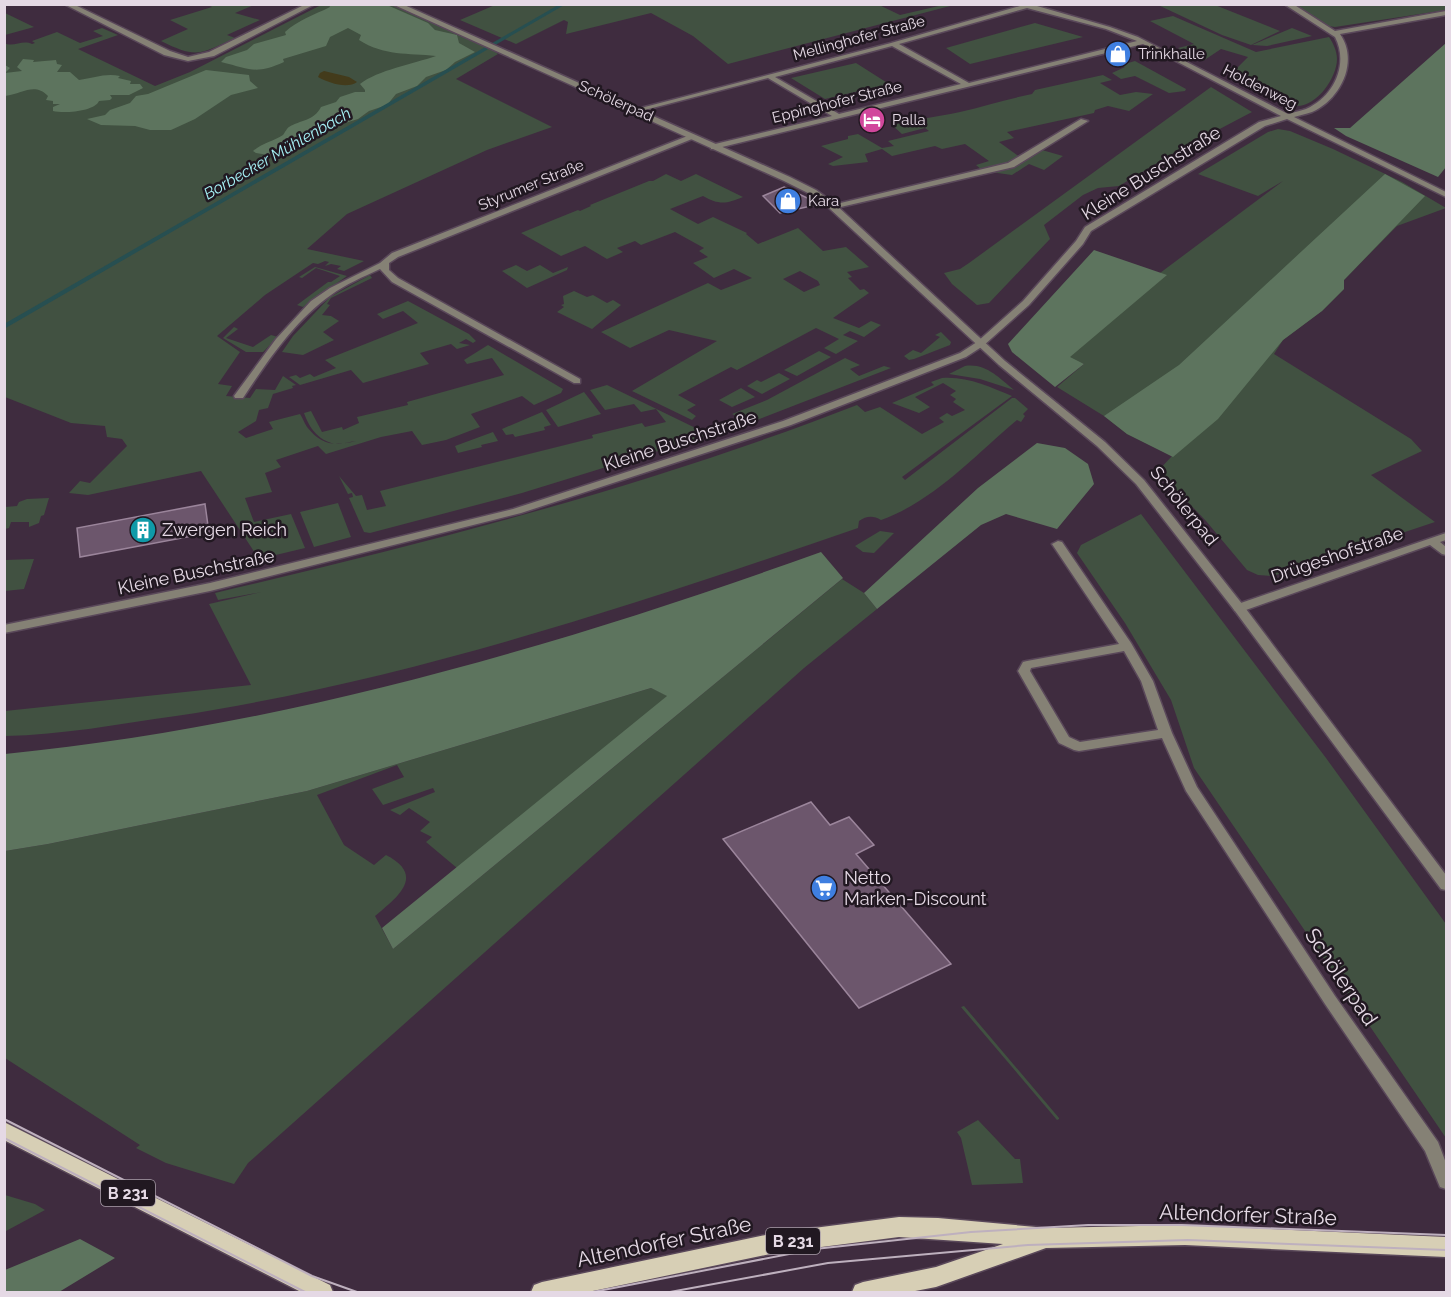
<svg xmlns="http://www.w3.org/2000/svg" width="1451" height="1297" font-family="Raleway,sans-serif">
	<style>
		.green { fill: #415141; fill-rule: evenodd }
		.forest { fill: #5d745e }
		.sand { fill: #433b1b }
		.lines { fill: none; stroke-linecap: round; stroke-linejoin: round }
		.stream { fill: #274f51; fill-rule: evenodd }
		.building { fill: #6c566c; stroke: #9b859b; stroke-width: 1.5 }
		.minor-casing { stroke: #5a485a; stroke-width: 3 }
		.tertiary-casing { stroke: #5a485a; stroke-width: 3 }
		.primary-casing { stroke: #5a485a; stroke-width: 3 }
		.minor { fill: #858175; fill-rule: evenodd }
		.tertiary { fill: #858175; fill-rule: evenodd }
		.primary { fill: #d7cfb5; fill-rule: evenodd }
		.tram { stroke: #beb0be; stroke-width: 2 }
		.labels { text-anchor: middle; stroke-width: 5; stroke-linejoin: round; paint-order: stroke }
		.far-street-label { font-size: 15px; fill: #e5d9e5; stroke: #211821 }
		.far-poi-label { font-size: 15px; fill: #e5d9e5; stroke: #211821; text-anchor: start }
		.far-water-label { font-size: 16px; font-style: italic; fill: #a5f1f5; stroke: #211821 }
		.shield { fill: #211821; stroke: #aa9faa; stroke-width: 1.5 }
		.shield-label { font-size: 16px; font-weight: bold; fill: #e5d9e5 }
		.street-label { font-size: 18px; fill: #e5d9e5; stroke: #211821 }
		.poi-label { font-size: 18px; fill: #e5d9e5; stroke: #211821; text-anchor: start }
		.near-street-label { font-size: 21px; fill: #e5d9e5; stroke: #211821 }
	</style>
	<rect width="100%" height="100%" fill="#3f2c3f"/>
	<path class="green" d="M1446,4V10L1335,27L1328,26L1293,5Z
		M208,5H254L235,13L260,20L227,35L235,38C200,54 197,59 161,41L188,29L170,20L212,7Z
		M321,5H396L484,44L498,54L456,79L552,127L487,150L347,214L307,249L364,261L344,271L337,269L341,266L331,264L325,266L329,262L325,261L318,264L313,263L265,295L217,336L240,352L218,384L232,386L226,396L250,398L256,389L275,390L283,376L296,385L292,386L293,388L273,394L268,408L259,410L256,421L238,432L246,438L273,429L269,422L300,414C303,418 304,423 307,427C322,446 335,446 356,441C352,441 344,444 338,444C320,443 309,428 304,413L311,411L322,432L342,427L343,430L359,423L357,417L408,405L407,402L504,375L492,358L467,364L464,360L488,345L563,389L561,393L534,405L522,396L471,414L480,427L446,440L422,445L412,431L381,437L326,454L318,446L276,460L281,467L265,473L272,492L245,498L254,522L291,514L305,548L259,559L201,471L88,495L69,493L80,481L90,483L127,446L122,439L107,437L105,426L71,423L5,397L4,43C14,48 22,39 32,44L35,43L32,41L57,32L80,43L103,36L93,31L102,28L118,35L78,49L155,86L190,72Z
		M495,5L877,4L900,15L943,5H954L728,64L693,36L651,13L566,34L568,22L564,20L516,44L460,20Z
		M1158,5H1215L1280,31L1251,45L1222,35Z
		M4,13H5L34,27L5,35Z
		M1173,16L1256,52L1329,37C1333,43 1337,51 1337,59C1337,78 1316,108 1295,106C1274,103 1251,85 1233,76L1234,71L1248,57L1221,49L1203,61L1178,48L1194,44L1150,21Z
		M1035,23L1083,37L970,64L946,48Z
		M1292,28L1312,36L1267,46L1252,45Z
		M1135,61L1186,89L1185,91L1169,93L1135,76L1121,79L1112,73L1125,67L1121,65Z
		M856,63L889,84L825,99L791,78Z
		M1103,75L1112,80L1100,83L1120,95L1136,92L1153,94L1129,111L1108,106L1095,110L1094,113L1007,132L1014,138L999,142L1024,160L1042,150L1063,156L1044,170L1029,164L1012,175L983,171L976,165L989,161L965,144L942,149L935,146L892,156L882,149L865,154L868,162L833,166L828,164L843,157L821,146L848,139V136L858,134L882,148L894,146L888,141L929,131L925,128L902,134L892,125C914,119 938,117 960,112C985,106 1008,99 1032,94L1035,90Z
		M1211,87L1252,112L1174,153L1119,186L1098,188L1083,195L1044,225L1050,239L989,303L977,305L952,284L944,273L960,269L969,263Z
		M1278,129L1290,131L1333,149L1402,182L1446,208L1397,226L1344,280V289L1322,311L1283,340L1274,354L1411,439L1422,451L1371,475L1435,522L1273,576L1258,575L1247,570L1206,521L1158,471L1172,456L1127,434L1104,416L1057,387L1084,364L1067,358L1160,273L1283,181L1258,196L1198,174L1268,132Z
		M666,174L681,181L696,174L743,197C726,204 719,205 703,196L670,209L698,224L713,217L747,233L746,234L758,244L798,228L823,251L846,247L869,267L847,272L852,277L848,278L860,290L864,289L869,293L833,318L859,328L871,321L881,325L864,337L850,331L843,335L858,341L836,354L824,348L839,339L816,328L737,370L731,367L678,395L696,405L687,410L696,416L692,420L632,391L717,341L669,330L630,348L601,332L708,283L721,290L752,278L734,269L714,278L693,263L708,257L699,251L704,248L675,232L641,245L635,241L617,248L623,252L607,259L585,246L561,256L521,233L578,210L580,211L591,206L590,205L649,181H653ZM800,271L818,281L820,285L804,292L783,279Z
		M516,265L527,271L540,265L553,273L568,267L567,270L527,288L502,271Z
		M315,267L347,276L303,307L297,305L328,282H331L340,276L316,268L302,278L299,277Z
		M370,275L372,278L331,298L327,304L330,305L322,315L331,316L339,321L323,332L334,340L303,355L282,352L293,336L330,297Z
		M574,291L587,297L593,295L607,303L613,300L621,305L592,329L557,312L564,307L561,305L564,304L563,296Z
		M408,301L469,334L476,341L473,343L466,339L459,343L470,345L457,349L451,344L420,353L429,364L363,383L351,370L300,385L289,377L296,375L300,378L310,374L314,377L336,368L325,360L418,323L403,311L383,319L377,314Z
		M234,327L238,329L226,338L253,347L271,335L278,337L263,352H246L223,338Z
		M941,332L951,342L950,345L914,359L909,360L904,356L913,350L921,353L940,337L935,335Z
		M819,351L831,357L797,376L784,370Z
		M845,358L860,365L850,369L859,376L884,366L891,368L749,423L732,414L767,400Z
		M965,366C986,363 999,378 1014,390L980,379L949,374Z
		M779,373L790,379L762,394L747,386L757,380L761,382Z
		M942,378C967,376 990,387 1012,396L902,477L905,480L1012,398H1015L1028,409L1023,414L1025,416L1021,422L1017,420C974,456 934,501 881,520C873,515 866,516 859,521L858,528C634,605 410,680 176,716C119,724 62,735 5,736V711L251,685L209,604L262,592L218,600L215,593C432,542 649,486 857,405L865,412L880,407L922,434L944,422L939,418L947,413L952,416L965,410L953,402L956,399L950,395L956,391L943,383L915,397L930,407L919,413L892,403L934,385L931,382Z
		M607,385L710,435L522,493L370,533L364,532L349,498L353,497L352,493L348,494L339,476L356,496L362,495L367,510L386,506L380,491L593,438L592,435L642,423L645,427L666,422L656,409L641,412L634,404L605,410L590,390Z
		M741,388L755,397L732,407L719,400Z
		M584,392L601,414L558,427L546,410Z
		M542,412L551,425L544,427L545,430L515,437L513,434L506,435L502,429Z
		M493,432L498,441L481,445L482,447L458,453L455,446Z
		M49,498L44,515L41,516L39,523L29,527V522H11L9,528L5,529V507L17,506L19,502L27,499Z
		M338,503L351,537L314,547L300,512Z
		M1141,514L1326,758L1446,924V1138L1194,768L1171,700L1125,623L1077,553L1081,545Z
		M880,531L894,533L874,553L863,552L855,546Z
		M34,559L24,589L5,591V560Z
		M842,579L864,593L877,609L804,668L248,1163L234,1184L166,1163L136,1148L140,1145L5,1058V851L48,844L307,791L651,688L668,696L457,868L426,842L432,837L420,831L430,822L409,808L400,815L390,810L435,792L433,788L383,805L372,789L404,777L397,765L317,795L344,845L374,865L386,855C427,876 396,898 375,916L393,949Z
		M964,1006L1059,1118V1119L1057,1120L961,1007Z
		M978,1120L1015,1159H1020L1023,1183L972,1185L961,1138L957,1132Z
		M5,1195L35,1204L45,1210L6,1231L5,1243Z"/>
	<path class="forest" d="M329,5H387L428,23L435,30L457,35L459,43L475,52L455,62L446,70L426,77L417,86L396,94L387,105L369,111L358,119L335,126L289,151L274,156L256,153L253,151C262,143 274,141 283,135C284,134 287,128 289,127C300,120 314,121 321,107L336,102L340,97L355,92H365V90L360,84C378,70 413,64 436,56C408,53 384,56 359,40L361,35L348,28L330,37L326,46L283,59L284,62C255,75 250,69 221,62L226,57L247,50L254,44L286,35L285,32C298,20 314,15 330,7Z
		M1446,43V167L1438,177L1346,136L1334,128H1350Z
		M23,59L34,60L33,62L56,60L57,64L62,65L57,72H70L79,80C94,78 105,73 120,76L118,78L131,81L130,84H140L143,88L129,95H110L112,98L110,100L99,101C95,111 65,114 53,111V107L60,104H53V101L46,100L48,96C34,82 23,94 5,96V65L10,68L5,73L22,71L17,67Z
		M206,70L249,75L250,81L258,88L231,95L195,119L171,130H150L135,126L101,125L87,119L105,115L110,110L130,103L136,96L148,94Z
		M1385,174L1425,196L1344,280V289L1322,311L1283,340L1218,419L1173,457L1127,434L1104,416L1179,365Z
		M1094,250L1167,275L1070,357L1084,364L1055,387L1012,352L1008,344Z
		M1037,443L1065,448L1088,464L1094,484L1057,529L1006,514L981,525L877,609L864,593L978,488Z
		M821,552L843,578L393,949L382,928L667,696L651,688L307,791L48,844L5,851V754C286,726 556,647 821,552Z
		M80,1239L115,1258L59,1292H5V1270Z"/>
	<path class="sand" d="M324,71L349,77L357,82C348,89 328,83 318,77L320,73Z"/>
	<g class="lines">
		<path class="stream" d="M560,4H566L4,329V324Z"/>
	</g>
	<path class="building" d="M784,187L820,204L780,213L763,196Z
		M205,504L209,533L80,557L77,528Z
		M811,802L830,825L849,817L874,845L856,854L951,964L859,1008L723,839Z"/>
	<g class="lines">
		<defs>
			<path id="minor" d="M64,4H73L170,51L188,57L209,52L306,4H315L214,56L188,61L164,55Z
				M1018,4H1030L1110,27L1138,37L1288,114C1294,112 1301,111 1306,109C1334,97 1349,64 1335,37L1284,4H1293L1335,31L1446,11V15L1340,34C1359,61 1341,99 1312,112C1307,114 1300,115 1294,117L1446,192V197L1287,119L1265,126L1091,231L1083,244L1029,305L983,346L966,357L791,425L521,513L210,591L4,633V625L210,583L513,509L783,421L960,353L977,342L1023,301L1076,241L1085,227L1259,122L1281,116L1143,44L714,149H711V145L832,116L768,78L637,112L633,110L891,43L1020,6ZM1027,8L1106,29L1137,41L969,83L899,44ZM892,46L961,84L839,114L775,77Z
				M1081,119L1088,121L1014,167L832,209L828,206L1008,163Z
				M690,135L697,137L398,257L389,263V270L398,278L580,379V383H574L392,282L380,269C363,277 346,284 331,295C294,321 267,362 243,398H235L234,396L276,339L311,301L330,288L380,263L392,253Z
				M1446,533V540L1440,542L1446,547V555L1442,554L1430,545L1243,611H1235L1233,608L1235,605Z
				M1058,541L1062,542L1131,643L1153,681L1172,733L1197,787L1335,996L1438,1142L1446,1163V1189L1440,1187L1425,1151L1325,1004L1186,791L1162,738L1079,751L1074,750L1059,743L1018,671L1023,662L1027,661L1119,644L1052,544ZM1124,651L1141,681L1158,730L1080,742L1069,737L1030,671L1031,668Z"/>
			<path id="tertiary" d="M392,4H402L790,177L816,190L835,204L1005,361L1105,442L1144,480L1243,605L1446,875V890L1441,889L1235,611L1136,484L1097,446L999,365L829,208L810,194L784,181Z"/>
			<path id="primary" d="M4,1122L330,1285L333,1292H301L4,1140Z
				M899,1217L938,1218L1047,1228L1185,1225L1446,1237V1257L1185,1245L1046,1248L936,1287L910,1292H852L855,1285L863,1282L936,1267L1003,1244L899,1237L775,1253L588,1292H531L534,1285L542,1282L775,1233Z"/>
		</defs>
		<use href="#minor" class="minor-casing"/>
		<use href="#tertiary" class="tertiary-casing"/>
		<use href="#primary" class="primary-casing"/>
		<use href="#minor" class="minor"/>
		<use href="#tertiary" class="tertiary"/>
		<use href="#primary" class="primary"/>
		<path class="tram" d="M4,1119L312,1276L357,1292
			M4,1138L305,1292
			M593,1292L815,1249L971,1232L1088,1225H1182L1446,1235
			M670,1292L828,1263L1028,1245L1188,1240L1446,1250"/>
	</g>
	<defs>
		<symbol id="shop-disc" viewBox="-11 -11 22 22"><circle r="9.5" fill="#3f7fe0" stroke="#211821"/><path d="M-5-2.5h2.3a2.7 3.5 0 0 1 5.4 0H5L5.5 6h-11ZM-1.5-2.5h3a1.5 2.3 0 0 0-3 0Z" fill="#fff"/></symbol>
		<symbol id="hotel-disc" viewBox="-11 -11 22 22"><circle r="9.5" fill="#d1479c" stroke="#211821"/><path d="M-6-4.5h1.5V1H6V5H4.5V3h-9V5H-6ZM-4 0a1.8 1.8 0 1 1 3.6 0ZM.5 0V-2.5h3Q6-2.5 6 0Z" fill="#fff"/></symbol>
		<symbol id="building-disc" viewBox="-11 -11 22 22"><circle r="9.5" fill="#0f9aa8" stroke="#211821"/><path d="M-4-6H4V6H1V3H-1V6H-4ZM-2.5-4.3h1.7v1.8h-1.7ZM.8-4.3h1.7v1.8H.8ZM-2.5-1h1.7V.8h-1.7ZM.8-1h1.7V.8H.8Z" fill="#fff"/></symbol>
		<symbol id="supermarket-disc" viewBox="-11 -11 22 22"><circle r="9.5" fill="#3f7fe0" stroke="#211821"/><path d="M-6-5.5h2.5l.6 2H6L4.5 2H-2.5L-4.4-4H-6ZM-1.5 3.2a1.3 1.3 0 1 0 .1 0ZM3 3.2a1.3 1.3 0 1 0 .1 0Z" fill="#fff"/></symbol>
	</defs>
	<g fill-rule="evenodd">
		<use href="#shop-disc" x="1103" y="39" width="30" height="30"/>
		<use href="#hotel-disc" x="857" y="105" width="30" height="30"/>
		<use href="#shop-disc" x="773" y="186" width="30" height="30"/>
		<use href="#building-disc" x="128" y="515" width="30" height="30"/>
		<use href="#supermarket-disc" x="809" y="873" width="30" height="30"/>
	</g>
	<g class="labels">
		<g class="far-street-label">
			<text transform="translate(859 38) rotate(-15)" y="5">Mellinghofer Straße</text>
			<text transform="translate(1260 87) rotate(27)" y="5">Holdenweg</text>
			<text transform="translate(616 101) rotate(24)" y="5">Schölerpad</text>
			<text transform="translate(837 102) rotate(-14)" y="5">Eppinghofer Straße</text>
			<text transform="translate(531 185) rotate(-22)" y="5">Styrumer Straße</text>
		</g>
		<g class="far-poi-label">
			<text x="1138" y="59">Trinkhalle</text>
			<text x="892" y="125">Palla</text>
			<text x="808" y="206">Kara</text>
		</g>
		<g class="far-water-label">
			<text transform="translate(277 153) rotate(-30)" y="6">Borbecker Mühlenbach</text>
		</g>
		<g class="shield">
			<rect x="101" y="1180" width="54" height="26" rx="4.5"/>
			<rect x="766" y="1228" width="54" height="26" rx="4.5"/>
		</g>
		<g class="shield-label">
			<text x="128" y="1199">B 231</text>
			<text x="793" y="1247">B 231</text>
		</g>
		<g class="street-label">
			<text transform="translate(1151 173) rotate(-32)" y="6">Kleine Buschstraße</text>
			<text transform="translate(680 441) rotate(-18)" y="6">Kleine Buschstraße</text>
			<text transform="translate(1184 506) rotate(51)" y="6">Schölerpad</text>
			<text transform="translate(1337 555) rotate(-19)" y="6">Drügeshofstraße</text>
			<text transform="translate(196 572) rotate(-12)" y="6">Kleine Buschstraße</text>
		</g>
		<g class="poi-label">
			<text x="162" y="536">Zwergen Reich</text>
			<text x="844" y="884">Netto<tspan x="844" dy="21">Marken-Discount</tspan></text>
		</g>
		<g class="near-street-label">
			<text transform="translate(1341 977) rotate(56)" y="7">Schölerpad</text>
			<text transform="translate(1248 1215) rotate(2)" y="7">Altendorfer Straße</text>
			<text transform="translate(664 1242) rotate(-12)" y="7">Altendorfer Straße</text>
		</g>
	</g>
	<rect width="1451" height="1297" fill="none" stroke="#e5d9e5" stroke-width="12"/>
</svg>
